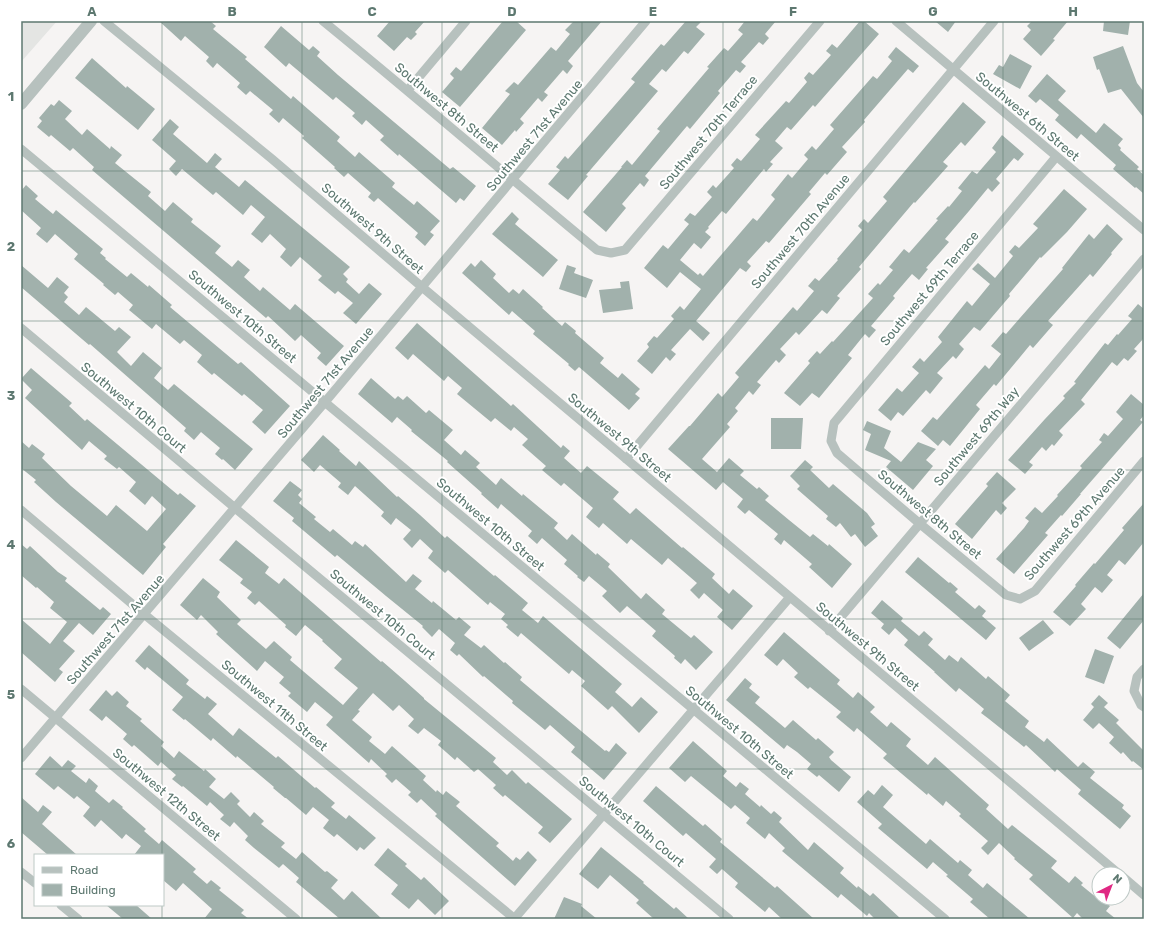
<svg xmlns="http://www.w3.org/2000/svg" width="1165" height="940" font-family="Rubik,sans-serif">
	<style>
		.built { fill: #e4e5e3 }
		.building { fill: #a1b1ac }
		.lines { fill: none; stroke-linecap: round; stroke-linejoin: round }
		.minor { stroke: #b7c1be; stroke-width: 9 }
		.tertiary { stroke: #b7c1be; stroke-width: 12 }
		.grid { fill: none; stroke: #5d7870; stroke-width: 1; stroke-opacity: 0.55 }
		.labels { text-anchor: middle; stroke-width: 4; stroke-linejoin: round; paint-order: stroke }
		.street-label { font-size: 13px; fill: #5d7870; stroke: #fff }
		.neatline { fill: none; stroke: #5d7870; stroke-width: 1.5 }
		.grid-label { font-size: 13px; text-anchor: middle; font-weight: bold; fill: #5d7870 }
	</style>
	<rect width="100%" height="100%" fill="#f6f4f3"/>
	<path class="built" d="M21,21H57L21,62Z"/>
	<path class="building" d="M159,21H210L216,26L213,29L247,57L245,59L291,99L293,96L340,137L337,141L355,157L359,152L395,183L392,187L414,205L417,201L440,221L430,232L434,235L425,246L415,237L418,233L378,198L374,202L368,197L371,193L348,173L344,177L334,168L335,167L302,138L304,136L283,118L279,123L269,114L273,110L250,91L246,95L237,87L240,83L217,63L213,68L206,61L209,57L185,36L181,41Z
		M390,21H425L415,32L417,34L411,40L407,37L394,51L377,36Z
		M503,21H516L526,30L460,107L442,92L454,78L450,74L456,67L461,71Z
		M574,21H602L568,61L573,66L567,74L563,70L544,92L548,95L542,102L538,98L520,119L524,123L516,132L515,130L502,145L482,128L510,94L505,91L514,82L518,85L551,47L556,51L570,34L565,30Z
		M686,21H702L696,27L705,34L688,54L684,51L666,72L662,69L649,84L658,91L586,175L588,176L568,200L548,184L560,170L556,167L565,156L568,159L635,82L631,79L661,44L664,46Z
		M745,21H776L765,34L769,38L763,45L759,42L741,62L746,66L740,73L736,70L718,91L720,93L690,129L687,126L645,176L649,180L644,187L640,183L622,204L626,208L606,232L583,212L622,167H621L627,160L632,165L660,131L657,129L709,68L707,67L724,48L728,51L743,34L738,30Z
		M860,21H864L879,34L815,107L813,105L791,130L787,127L775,141L783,148L770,162L773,164L766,172L764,169L726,214L722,211L708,227L709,228L705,232L711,237L701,249L694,243L680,260L698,275L700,273L703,276L753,218L757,221L775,199L771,195L788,174L792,178L808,159L804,155L812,146L816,150L834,129L830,125L873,76L877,79L892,61L888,57L896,47L919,66L913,73L908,69L864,120L865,122L842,147L847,152L827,175L825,173L809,192L811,194L769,243L766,241L747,262L751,266L746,272L740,268L696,321L710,333L703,341L690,329L671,350L676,354L670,361L666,357L652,374L637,361L649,347L647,344L654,336L657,338L674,319L671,316L680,306L684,310L701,289L680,272L667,288L644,268L663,245L668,249L689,224L684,220L690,213L695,216L712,197L707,192L713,185L716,188L734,168L731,165L737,158L741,161L760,139L755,135L786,101L789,103L807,82L804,78L809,72L813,75L831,55L826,51L832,44L837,48Z
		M935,21H956L948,32Z
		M1032,21H1068L1053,39L1055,40L1041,56L1023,39L1031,30L1027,26Z
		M1104,21H1130L1128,35L1103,31Z
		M281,26L309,50L313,46L320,52L317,56L338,75L450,169L453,167L476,186L464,201L460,198L456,203L399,154L398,156L380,140L384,136L366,120L362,125L352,116L355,113L336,97L333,100L289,63L286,67L264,47Z
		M1123,46L1137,83L1144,92V118L1121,89L1108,93L1099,69L1097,70L1093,57Z
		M1010,54L1032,66L1020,89L993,74L999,65L1003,67Z
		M92,58L126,88L127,86L155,109L138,130L75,78Z
		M1047,74L1066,91L1058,100L1096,133L1104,123L1123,139L1118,145L1121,148L1120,150L1139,167L1137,169L1144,175V194L1136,187L1135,188L1113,169L1116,165L1081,134L1077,139L1055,120L1059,115L1040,99L1036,103L1028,96Z
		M59,100L72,111L65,119L82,135L87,129L110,149L111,146L122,155L115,163L151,192L148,196L165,211L173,202L193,219L191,222L221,246L215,253L232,267L238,260L250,270L244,277L260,291L263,287L290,310L295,304L344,346L326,366L317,358L321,353L301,335L295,341L268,316L266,318L92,170L94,167L73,148L70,151L51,135L49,137L37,127L42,121L39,118L51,104L54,106Z
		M963,102L986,122L965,146L961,142L943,162L948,166L915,203L914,202L859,267L861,269L837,296L840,298L827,314L822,310L799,335L796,332L780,349L786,355L779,363L776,360L757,382L761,385L753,395L749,391L735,408L738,411L727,424L730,427L702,459L717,472L729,458L744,471L740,475L757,489L759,487L769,496L765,500L789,520L810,537L813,534L828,546L829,544L852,564L832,588L809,567L812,564L784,540L781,545L774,539L778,534L749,510L745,514L737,507L743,499L723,482L716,490L668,449L689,426H690L718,393L722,397L739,377L735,373L793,307L797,311L814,291L808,286L815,278L819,281L838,260L837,259L862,230L858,226L864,219L868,223L887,201L883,197Z
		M170,119L179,127L173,134L207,163L215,153L222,159L215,167L239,187L245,180L350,267L343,274L348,279L346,282L359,294L369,283L382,294L356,324L343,313L353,303L338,291L335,294L318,280L322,276L300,257L291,267L280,257L286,249L270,234L262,243L251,234L265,217L251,205L243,215L216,192L213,195L182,169L176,176L169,169L176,161L152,140Z
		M1002,135L1024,154L1018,161L1014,158L996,179L1000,183L992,192L988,188L969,211L945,239L949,242L926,268L928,269L919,280L912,274L893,296L895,298L871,326L876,330L869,338L865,334L848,355L852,358L819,398L812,393L800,406L784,393L810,363L808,361L817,351L820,354L832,341L833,342L873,298L868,294L878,283L880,285L893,270L889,267L904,249L909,253L938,220L936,219L948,206L949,207L962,191L958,188L972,171L977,174L996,152L992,148Z
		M26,185L38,196L35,199L53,214L56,210L103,249L100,253L106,258L105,259L127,277L131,273L148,287L149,285L172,305L170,307L238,364L241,362L290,406L265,434L252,422L263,410L244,394L242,396L214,373L212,375L197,362L202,355L184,340L180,344L156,324L152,329L129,310L133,305L118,292L115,295L103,285L104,284L74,259L78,254L55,234L47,243L36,234L41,228L21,210V191Z
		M1064,189L1087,209L1067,232L1041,258L1040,257L1009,294L1010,296L980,331L974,327L959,344L964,349L956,359L953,356L937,373L943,378L930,394L926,390L903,416L898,412L891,421L878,410L897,388L902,392L919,373L912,367L920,358L924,362L942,342L938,337L967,301L972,306L990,284L972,269L978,263L995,278L1013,256L1009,252L1015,245L1019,248L1038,228L1033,224Z
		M512,212L519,219L515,224L558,260L543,277L492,234Z
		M1107,224L1123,239L1111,253L1112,254L1093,277L1090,274L1048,321L1053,325L1033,348L1030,345L996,386L994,384L976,405L980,409L950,446L943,440L938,446L921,431L933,417L937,420L985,365L989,369L1001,354L991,346L1003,332L1006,334L1063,269L1062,268L1089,234L1094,239Z
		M481,260L496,274L493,278L509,293L513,289L519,294L523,289L543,307L542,308L562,326L565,322L576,331L575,333L604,358L600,363L618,378L622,373L640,389L635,394L640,398L629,410L579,367L575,371L568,365L569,364L533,334L535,331L512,311L509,315L462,273L471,263L475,267Z
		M21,265L48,288L57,277L69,287L64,293L68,297L64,302L79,315L86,307L115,331L119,327L131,337L117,352L131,366L143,352L162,368L154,378L168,390L174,384L253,449L235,470L223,459L222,460L215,454L220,448L201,432L194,440L184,431L186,428L90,344L89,345L21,287Z
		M567,265L576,268L574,273L593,280L586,298L559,289Z
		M629,281L633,309L603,313L599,290L621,288L620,282Z
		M1138,304L1144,309V338L1134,349L1137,351L1128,361L1124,358L1117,366L1112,362L1081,400L1085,404L1059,431L1063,435L1054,446L1052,444L1046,451L1042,447L1029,462L1033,465L1025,474L1008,460L1045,419L1065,398L1063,396L1076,383L1074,382L1105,343L1108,345L1117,334L1118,335L1132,319L1128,316Z
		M417,323L511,406L513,404L561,448L563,445L570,451L564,458L581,473L587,466L619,492L613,499L630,514L636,508L682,548L683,547L715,574L712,578L729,594L733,589L753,606L732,630L717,617L723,610L704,593L699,599L690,590L697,583L668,558L662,565L631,539L627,544L603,523L599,528L586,517L593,508L564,483L561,486L542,470L546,466L522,445L528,439L514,427L511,431L495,418L491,422L457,394L462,388L448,376L444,381L413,354L408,360L395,348Z
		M31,368L72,403L69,406L85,421L87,419L178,495L180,493L196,506L163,544L166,547L143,575L56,502L34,482L36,480L21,468V441L29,448L32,444L45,454L42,458L71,486L107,516L116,505L147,531L166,509L152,496L145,505L129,491L136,482L119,467L117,469L104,459L107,456L89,441L82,450L25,398L32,390L21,379Z
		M371,378L395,399L398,396L403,400L407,396L426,413L429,410L453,430L444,440L461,455L465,450L480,463L476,467L496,485L501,478L522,496L523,494L558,523L554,528L567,540L572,534L596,555L597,553L610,564L608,567L641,599L646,593L665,610L662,614L691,638L694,635L713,652L696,670L685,659L681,664L674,658L675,656L652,636L656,631L627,606L620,613L602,596L607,591L589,576L584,582L577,577L578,576L564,564L567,560L542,538L537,544L528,536L532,531L501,504L498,509L481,494L482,493L447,462L448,461L411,431L412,430L397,417L392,423L358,394Z
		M1131,394L1144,405V415L1140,420L1143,422L1080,494H1081L1062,516L1061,515L1045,533L1048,535L1014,574L996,559L1024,528L1029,521L1025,518L1035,507L1042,513L1058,496L1057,495L1082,468L1080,466L1102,442L1099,440L1104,433L1108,436L1123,419L1116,412Z
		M771,418H803L801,449H771Z
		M867,421L891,431L884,448L901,462L918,442L936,449L926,460L933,466L913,490L886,467L891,461L865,450L871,434L863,430Z
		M323,435L340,450L339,451L356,466L359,461L397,497L398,496L420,515L445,538L447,536L494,576L495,575L528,603L522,610L538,623L543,616L622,684L615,692L632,707L641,697L658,712L639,733L612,706L608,710L581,686L585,681L572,670L569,674L521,633L518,637L506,627L508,625L501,619L505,614L490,602L488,605L448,570L445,573L428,558L433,551L420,539L412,548L403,539L411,530L396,518L391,525L381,516L384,512L355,486L348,495L338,487L341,483L320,465L314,472L301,460Z
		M805,460L813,467L810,470L829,488L833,484L867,513L875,524L871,527L878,536L865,547L855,534L851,537L840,523L836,527L826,519L828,516L797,489L800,486L790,476Z
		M997,472L1016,489L1002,503L1007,508L1001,515L996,510L972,539L955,524L988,486L986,484Z
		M290,481L302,490L298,495L302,499L299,503L316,517L314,519L330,532L333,529L352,545L355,541L363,547L365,544L406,582L413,574L422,581L415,589L432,603L433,601L456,620L459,617L471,627L464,635L481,648L484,645L504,663L505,662L522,677L520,680L605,751L606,750L609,752L616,743L627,753L604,780L571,752L575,747L550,725L545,730L512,703L513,701L484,676L483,677L459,654L457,656L450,650L455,643L439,629L432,637L422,627L423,626L386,596L337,555L335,557L292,521L294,518L273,501Z
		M1144,503V542L1125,565L1119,560L1107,575L1113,580L1102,593L1095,587L1081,604L1086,609L1070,626L1053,612L1076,586L1075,585L1094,563L1095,564L1124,530L1122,528Z
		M236,540L269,567L265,573L279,584L284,578L381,662L382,661L405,681L424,698V699L496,758L493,762L507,775L512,770L526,784L528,782L572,819L550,843L538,833L543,827L505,795L503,797L493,788L496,785L478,769L474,772L457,757L455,760L438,745L441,741L424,728L418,734L408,726L414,719L399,705L393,711L373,693L358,710L360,711L352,720L372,737L369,741L385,754L392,746L426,776L423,780L436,792L437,790L443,795L446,791L460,802L456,806L499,843L496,846L513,861L516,857L520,860L528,851L537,860L515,886L435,816L437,814L421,799L417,803L408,795L411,792L396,779L392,783L385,776L387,774L371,759L369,763L326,725L333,717L315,702L307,712L288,696L291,693L279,683L284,677L265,661L257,671L216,634L218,632L201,615L197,620L180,605L203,578L220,592L217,597L241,620L237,624L266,649L274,641L292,657L290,660L343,705L358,688L334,668L342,659L322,641L323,640L305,625L296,636L285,627L286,625L259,601L255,605L247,598L252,592L240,583L243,579L219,560Z
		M21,544L27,549L30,546L58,572L67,578L65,581L100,610L103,607L111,614L93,635L79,623L63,641L75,651L59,669L63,672L55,682L21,652V619L50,644L67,622L50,608L54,602L37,587L36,588L21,575Z
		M918,557L949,583L950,582L958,589L955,592L975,609L979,605L986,611L982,616L996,628L986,640L905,572Z
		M1144,593V620L1120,649L1107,638Z
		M882,600L903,618L901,621L919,636L924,631L933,639L928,645L945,660L949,655L958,662L961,657L986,679L988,676L1010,695L1005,701L1029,721L1025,727L1044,742L1047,738L1078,767L1083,762L1095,772L1090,778L1124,805L1122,808L1131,816L1120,829L1078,794L1081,790L1057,769L1055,772L1026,745L1024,747L989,719L981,713L984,709L959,688L956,692L934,672H935L904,645L908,640L895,628L889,635L881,628L884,624L871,613Z
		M1043,620L1054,633L1029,651L1019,638Z
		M784,632L840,680L837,684L853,698L858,692L875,707L870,712L887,727L891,722L911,739L906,746L928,765L935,757L989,805L986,809L1008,829L1012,825L1057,861L1051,868L1069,883L1075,876L1083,883L1081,885L1097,898L1098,896L1110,906L1106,911L1116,919H1083L1077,913L1073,918L1029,879L1033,875L1014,859L1015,858L999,843L988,855L981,848L988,841L959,816L961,814L946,801L943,806L928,793L927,795L883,758L887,754L857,728L854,732L836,717L841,712L810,687L808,689L794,677L798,673L783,659L777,666L764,655Z
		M149,645L189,680L186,684L205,699L207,696L217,704L208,714L233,736L239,728L276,758L278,756L315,788L316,787L335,803L331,807L346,819L349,815L376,838L364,850L360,847L357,851L337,834L334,837L323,828L329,820L313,807L306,815L286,798H285L273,788L274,787L237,756L236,758L213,738L211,741L185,719L184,720L172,710L183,697L147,667L145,670L135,661Z
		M1095,649L1114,656L1104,684L1085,677Z
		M745,678L752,684L749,688L760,697L755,703L785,728L793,720L816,740L818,738L834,752L829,757L831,760L851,777L839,792L819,775L817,777L807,769L811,764L797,752L787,745L784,749L726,700Z
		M106,690L112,696L117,691L129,702L126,706L142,719L140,721L164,742L161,746L174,758L179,751L204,771L205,769L216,779L209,787L224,799L231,792L240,801L237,804L250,817L254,812L264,821L261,824L285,843L281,847L296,859L302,852L325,872L327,871L338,880L331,888L344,900L352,891L382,919H340L296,882L299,878L283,864L279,868L254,848L245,840L248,836L234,822L230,827L220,819L224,815L210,802L207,806L183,786L182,787L172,779L176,775L161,762L158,766L134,745L132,747L123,739L127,734L106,716L102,721L89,710Z
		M1099,695L1108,703L1104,707L1119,720L1116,723L1144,751V770L1133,761L1132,762L1123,752L1121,754L1109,743L1114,737L1099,723L1093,729L1083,720L1094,707L1091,704Z
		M693,741L727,771L723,776L736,787L740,782L749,789L745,794L760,807L761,805L771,814L774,811L782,818L779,822L808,850L814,842L844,868L840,873L857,888L858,886L870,896L873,893L901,919H875L869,913L867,916L841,894L838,898L782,851L785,848L769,833L765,839L746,823L750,818L735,805L731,809L691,776L685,782L669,768Z
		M50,756L62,767L68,760L76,766L71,771L86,783L89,778L98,786L95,791L109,803L113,799L123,807L122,808L146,829L144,831L159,844L162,840L196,869L193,872L207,884L211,880L221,888L219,890L244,910L241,913L249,919H204L212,909L183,883L176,891L163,880V855H134L141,846L126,834L122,839L101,820L95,827L83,816L90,807L77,796L74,799L58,786L54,790L35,774Z
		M882,785L893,795L883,807L926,844L930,839L958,863L960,860L972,870L968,875L983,888L987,883L1030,919H990L970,902L973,899L946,876L948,875L933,862L927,869L878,828L882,824L857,802L868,790L874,795Z
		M656,786L703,826L705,824L722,839L720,842L775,888L777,886L814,919H782L769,907L765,912L735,887L738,883L722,869L717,874L709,867L716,859L686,833L683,836L643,801Z
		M21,797L38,812L43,805L52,812L42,824L77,855H48L21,832Z
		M601,847L644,882L643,883L674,909L676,907L689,919H654L636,903L639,900L610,875L598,889L579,874Z
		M388,848L407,864L405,866L421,880L424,877L449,901L435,915L418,899L409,909L391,894L398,885L374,865Z
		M564,897L582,904L581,906L597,919H554Z
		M106,905H136L152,919H123Z"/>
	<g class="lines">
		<path class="minor" d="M104,21L272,159L422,287L1119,874
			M323,21C415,96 505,174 597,250L611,253L625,250L820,21
			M896,21L1144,230
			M408,90L466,21
			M21,149L945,919
			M1056,157L834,423L831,441L837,453L919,523L1006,595L1020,599L1035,591L1144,461
			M21,328L235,508L729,919
			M626,459L994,21
			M21,510L144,614L515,919
			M829,631L1144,259
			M1144,669L1137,677L1134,691L1141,705L1144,707
			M21,689L296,919
			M21,758L325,402L646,21
			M21,872L35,883
			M1123,877L1144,895
			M61,905L78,919
			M514,919C607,812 697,704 790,597"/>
		<path class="tertiary" d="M21,104L91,21"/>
	</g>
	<path class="grid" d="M162,21V855M302,21V919M442,21V919M582,21V919M723,21V919M863,21V919M1003,21V919M21,171H1144M21,321H1144M21,470H1144M21,619H1144M21,769H1144M162,905V919"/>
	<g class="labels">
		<g class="street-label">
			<text transform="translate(447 107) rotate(40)" y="5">Southwest 8th Street</text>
			<text transform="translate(1028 116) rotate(40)" y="5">Southwest 6th Street</text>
			<text transform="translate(708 132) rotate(-50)" y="5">Southwest 70th Terrace</text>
			<text transform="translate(534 135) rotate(-50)" y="5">Southwest 71st Avenue</text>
			<text transform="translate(373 228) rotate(41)" y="5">Southwest 9th Street</text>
			<text transform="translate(800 231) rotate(-50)" y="5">Southwest 70th Avenue</text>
			<text transform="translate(929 288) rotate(-50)" y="5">Southwest 69th Terrace</text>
			<text transform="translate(243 316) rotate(40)" y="5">Southwest 10th Street</text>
			<text transform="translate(325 382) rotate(-50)" y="5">Southwest 71st Avenue</text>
			<text transform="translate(134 407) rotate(40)" y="5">Southwest 10th Court</text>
			<text transform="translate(976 436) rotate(-50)" y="5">Southwest 69th Way</text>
			<text transform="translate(620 437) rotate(40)" y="5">Southwest 9th Street</text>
			<text transform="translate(930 514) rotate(40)" y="5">Southwest 8th Street</text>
			<text transform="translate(1074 523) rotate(-49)" y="5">Southwest 69th Avenue</text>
			<text transform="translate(491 524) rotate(40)" y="5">Southwest 10th Street</text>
			<text transform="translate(383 614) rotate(40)" y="5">Southwest 10th Court</text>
			<text transform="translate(115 629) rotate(-49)" y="5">Southwest 71st Avenue</text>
			<text transform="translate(868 646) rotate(40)" y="5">Southwest 9th Street</text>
			<text transform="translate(275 705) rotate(40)" y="5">Southwest 11th Street</text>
			<text transform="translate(740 732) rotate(40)" y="5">Southwest 10th Street</text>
			<text transform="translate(167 794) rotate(40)" y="5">Southwest 12th Street</text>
			<text transform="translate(632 821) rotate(40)" y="5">Southwest 10th Court</text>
		</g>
	</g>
	<rect width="1165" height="940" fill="none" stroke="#ffffff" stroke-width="44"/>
	<rect x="34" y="854" width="130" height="52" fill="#ffffff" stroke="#bec9c6"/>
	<rect x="42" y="867" width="20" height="6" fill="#b7c1be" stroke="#bec9c6"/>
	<text x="70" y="874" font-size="12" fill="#5d7870">Road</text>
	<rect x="42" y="884" width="20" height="12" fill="#a1b1ac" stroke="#bec9c6"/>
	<text x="70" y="894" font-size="12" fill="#5d7870">Building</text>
	<g transform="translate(1111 886) rotate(42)"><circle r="19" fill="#ffffff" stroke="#bec9c6"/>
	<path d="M0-3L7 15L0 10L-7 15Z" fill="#e02883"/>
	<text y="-6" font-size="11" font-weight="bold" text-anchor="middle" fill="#5d7870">N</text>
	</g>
	<rect x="22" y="22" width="1121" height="896" class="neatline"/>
	<g class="grid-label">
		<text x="92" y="16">A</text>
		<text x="232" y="16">B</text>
		<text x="372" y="16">C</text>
		<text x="512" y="16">D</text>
		<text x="653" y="16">E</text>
		<text x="793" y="16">F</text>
		<text x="933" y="16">G</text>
		<text x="1073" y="16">H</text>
		<text x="11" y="101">1</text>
		<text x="11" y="251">2</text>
		<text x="11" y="400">3</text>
		<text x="11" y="549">4</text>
		<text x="11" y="699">5</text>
		<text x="11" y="848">6</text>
	</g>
</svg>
